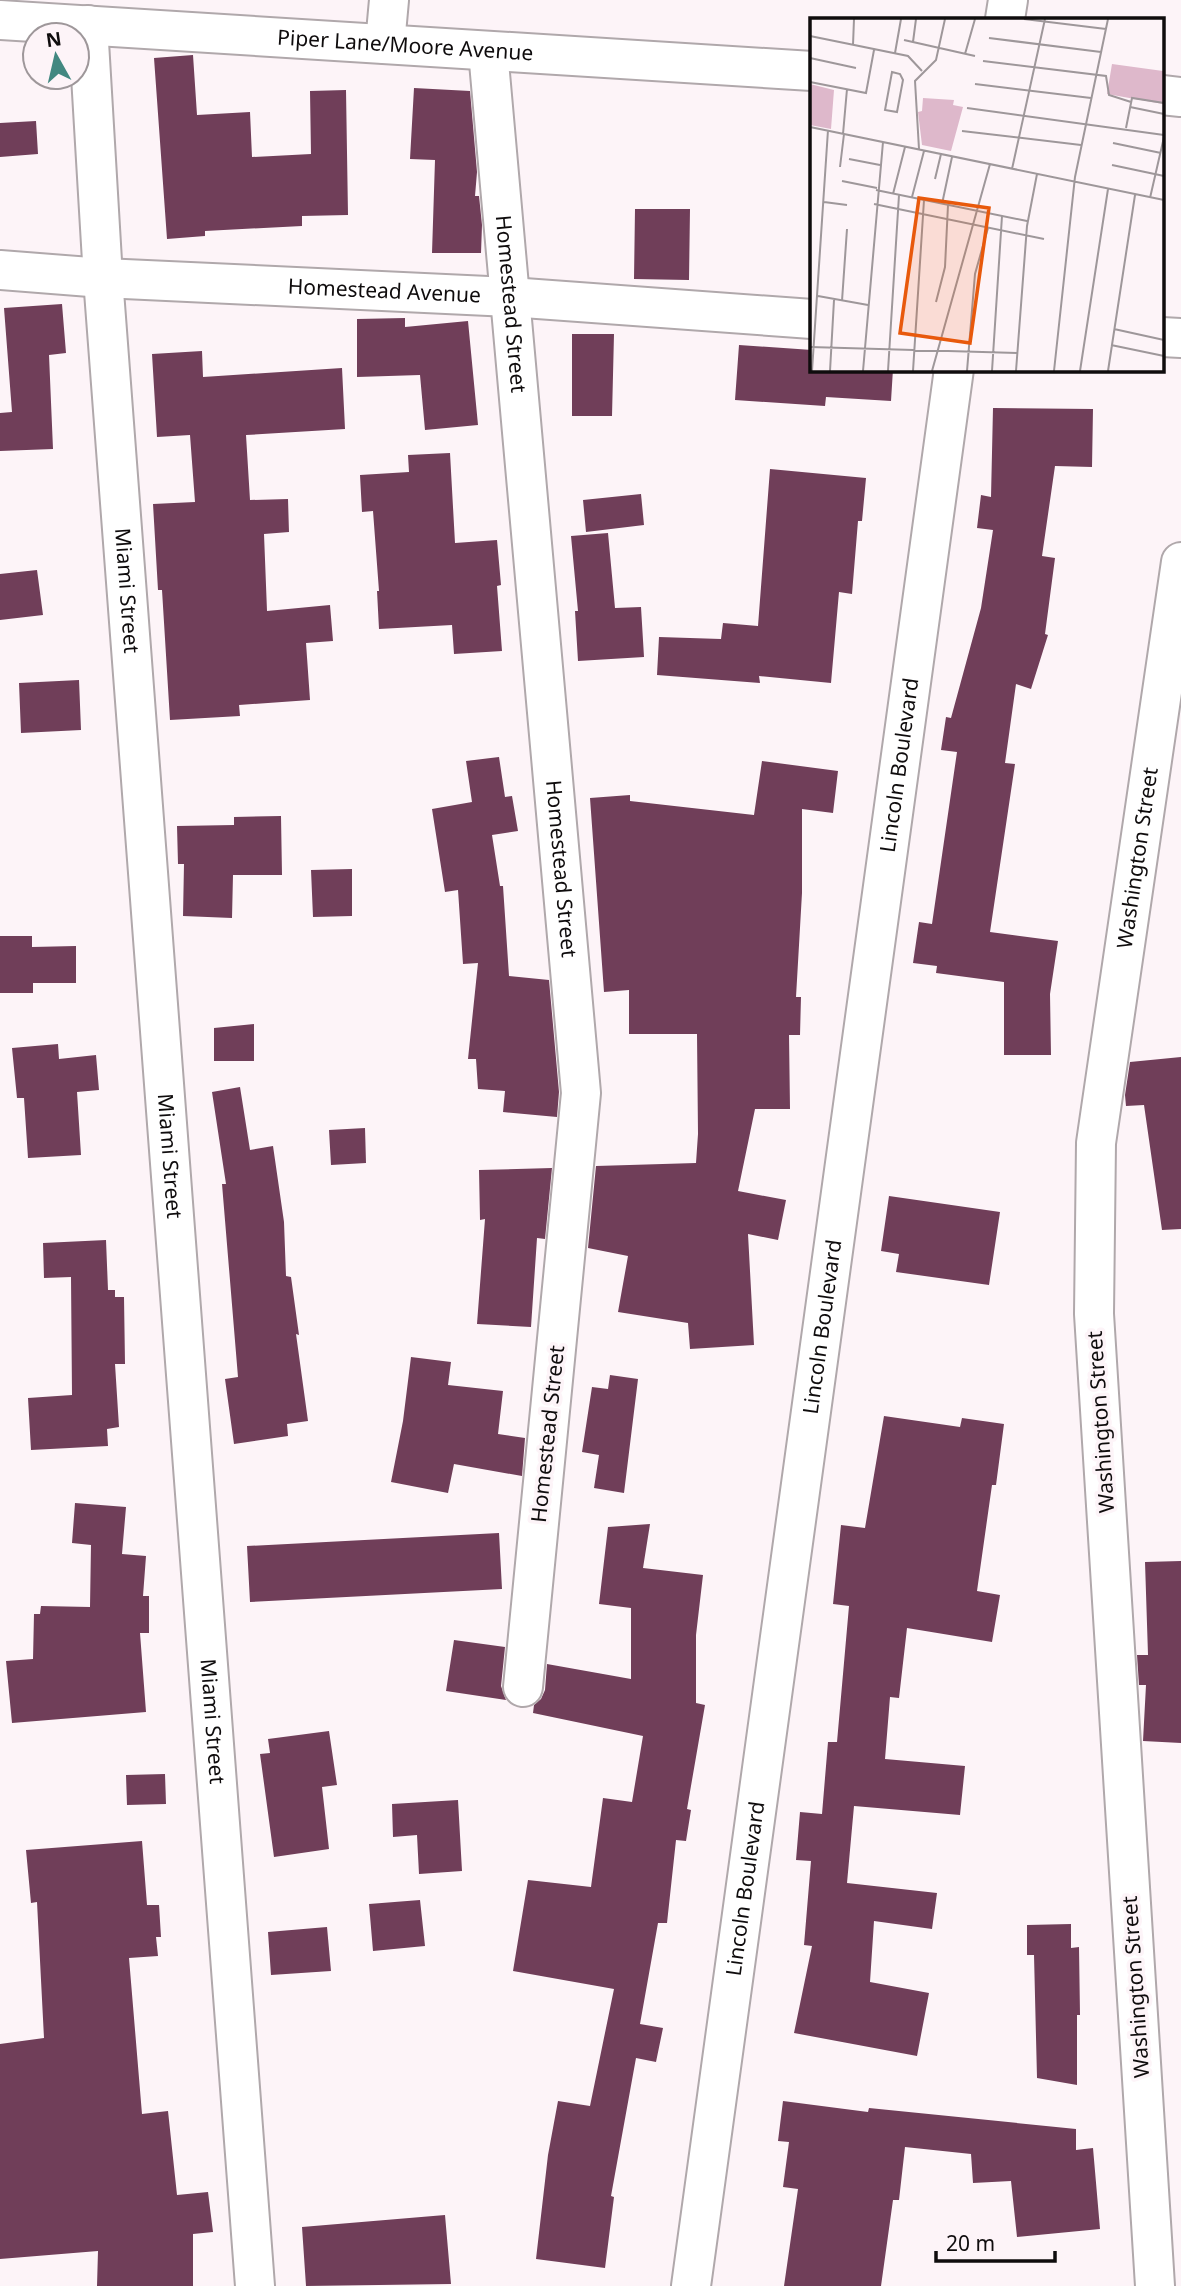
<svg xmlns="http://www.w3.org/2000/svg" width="1181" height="2286" font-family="'Noto Sans',sans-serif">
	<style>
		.building { fill: #703e59 }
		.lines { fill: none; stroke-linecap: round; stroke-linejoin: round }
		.minor-casing { stroke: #b0a8ab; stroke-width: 42 }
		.minor { stroke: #fff; stroke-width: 38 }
		.labels { text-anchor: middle; stroke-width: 7; stroke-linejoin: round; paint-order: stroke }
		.street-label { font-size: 21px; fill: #0f0c0d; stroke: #fdf4f8 }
		.inset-road { fill: none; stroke: #9e979a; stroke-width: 2 }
		.view { fill: #e8590c; fill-opacity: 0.15; stroke: #e8590c; stroke-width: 3.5 }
		.inset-edge { fill: none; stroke: #0f0c0d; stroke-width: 3.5 }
	</style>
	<rect width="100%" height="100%" fill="#fdf4f8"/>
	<path class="building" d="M193,55L197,115L250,112L252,157L311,154L310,91L346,90L348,215L302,216V226L205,231V236L167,239L154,58Z
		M414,88L470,91L477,172L475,196H479L482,225L481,253H432L435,160L410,159Z
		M36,121L38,154L0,157V123Z
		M635,209H690L689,280L634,279Z
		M62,304L66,353L49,355L53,449L0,451V413L12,412L4,308Z
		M405,318V327L468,321L478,425L425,430L420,375L357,377V319Z
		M572,334H614L612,416H572Z
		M739,345L812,350V369H893L891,401L826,397L825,406L735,400Z
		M202,351L203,377L342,368L345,429L246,435L250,500L288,499L289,532L264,534L267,611L330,605L333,641L306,643L310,700L239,705L240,716L170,720L162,590H158L153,504L195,502L190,435L157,437L152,354Z
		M993,408L1093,409L1092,467L1055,466L1042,556L1055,558L1045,634L1048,635L1031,689L1016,684L1005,763L1015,764L990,932L1058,941L1050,994L1051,1055H1004V982L936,973L937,966L913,963L919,922L932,924L957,752L941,750L946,717L951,718L981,608L993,530L977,528L981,495L991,497Z
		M450,453L455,543L497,540L501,585L497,586L502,651L454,654L452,625L379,629L377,591H379L373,511L362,512L360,475L409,472L408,455Z
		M770,469L866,478L862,521H858L852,594L839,592L831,683L759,676L760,683L657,675L659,637L721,639L723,623L758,626Z
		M641,494L644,525L586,532L583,500Z
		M608,533L615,608L641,607L644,657L578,661L575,611H578L571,536Z
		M37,570L43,615L0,620V574Z
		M79,680L81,730L21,733L19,683Z
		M499,757L505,797L512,796L518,831L492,835L500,886H503L509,976L549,980L559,1092L557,1117L503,1112L505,1091L478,1089L476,1059H468L478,963L463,964L458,890L445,892L432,809L472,802L466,761Z
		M762,761L838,771L833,813L802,809V893L796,997H801L800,1035H789L790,1109H755L738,1191L786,1200L778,1240L748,1234L754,1345L690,1349L688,1323L618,1312L628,1256L588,1248L596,1166L696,1163L698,1134L697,1034H629V990L604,992L590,798L630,795V801L754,815Z
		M281,816L282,875H233L232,918L183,916L184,864H178L177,826L234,825V817Z
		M352,869V916L313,917L311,870Z
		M0,936H32V947L76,946V983H33V993H0Z
		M254,1024V1061H214V1028Z
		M58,1044L59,1059L96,1055L99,1090L77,1092L81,1155L28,1158L24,1098H17L12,1048Z
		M1181,1057V1229L1162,1230L1144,1105L1126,1106L1125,1095L1130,1062Z
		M240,1087L250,1150L273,1146L284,1222L286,1276L291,1277L299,1335L296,1334L308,1421L287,1424L288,1436L234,1444L225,1379L238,1377L222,1184H226L212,1092Z
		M365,1128L366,1163L331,1165L329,1130Z
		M552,1168L545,1239L537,1238L531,1327L477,1324L485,1219L480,1220L479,1170Z
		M889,1196L1000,1212L989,1285L896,1272L899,1254L881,1251Z
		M106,1240L108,1290H115V1297H124L125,1364H115L119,1427L107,1429L108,1446L31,1450L28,1398L72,1395L71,1277L44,1278L43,1243Z
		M411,1357L451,1362L448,1385L503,1391L498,1434L525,1438L522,1476L454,1464L448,1493L391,1482L403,1421Z
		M610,1375L638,1379L624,1493L594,1488L599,1455L582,1452L592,1387L608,1389Z
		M884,1416L960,1427L962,1418L1004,1424L996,1485H992L977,1591L1000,1595L992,1642L907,1628L899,1698L890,1697L885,1759L965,1766L960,1815L854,1806L847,1883L937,1893L932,1929L874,1921L870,1982L929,1993L917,2056L794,2033L812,1946L804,1945L811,1861L796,1860L800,1812L822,1814L828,1742H837L849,1606L833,1604L841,1525L865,1528Z
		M75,1503L126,1507L122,1554L146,1556L143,1596H149V1633H140L146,1712L12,1723L6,1661L33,1659L34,1614H40L41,1606L90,1607L91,1545L72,1543Z
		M650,1524L643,1568L703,1575L696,1635V1703L705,1705L687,1809L691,1810L686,1841L676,1840L667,1923H658L640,2024L663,2028L656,2062L636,2058L611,2196L614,2197L605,2268L536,2259L548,2155L558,2101L590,2106L614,1989L513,1971L528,1880L591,1887L603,1798L632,1802L643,1736L533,1713L534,1705L541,1699L545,1690L547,1664L631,1679V1608L599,1604L608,1527Z
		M499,1533L502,1589L250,1602L247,1546Z
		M1181,1561V1743L1143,1741L1146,1685H1139L1137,1655H1148L1145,1562Z
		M454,1640L505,1647L501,1686L506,1700L446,1691Z
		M329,1731L337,1785L322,1787L329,1849L274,1857L260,1754L270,1753L268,1739Z
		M165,1774L166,1804L127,1805L126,1775Z
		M458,1800L462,1871L419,1874L417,1835L393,1837L392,1804Z
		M142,1841L147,1905H159L161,1937H156L158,1956L129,1958L142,2114L168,2111L177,2195L208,2192L213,2232L193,2234V2286H97L98,2251L0,2259V2044L44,2038L37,1902L31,1903L26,1850Z
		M420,1900L425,1946L373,1951L369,1904Z
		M1071,1924V1948L1079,1947L1080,2015H1077V2085L1037,2078L1034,1955H1027V1925Z
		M327,1927L331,1971L271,1975L268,1932Z
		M783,2101L868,2112L869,2108L1076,2129V2150L1093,2148L1100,2229L1017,2237L1011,2181L973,2183L971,2154L905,2147L899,2200H893L881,2286H784L798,2189L783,2187L789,2142L778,2141Z
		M445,2215L451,2284L306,2286L302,2227Z"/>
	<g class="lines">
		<defs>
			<g id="minor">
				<path d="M1005,19L1008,0"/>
				<path id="s1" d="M0,20L812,71"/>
				<path id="s2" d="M88,25L103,278L255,2286"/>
				<path d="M385,44L389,0"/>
				<path id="s3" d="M488,51L581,1093L523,1687"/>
				<path d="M1162,95L1181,97"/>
				<path id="s4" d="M0,270L103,278L510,297L812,319"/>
				<path d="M1162,337L1181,338"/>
				<path id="s5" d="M691,2286L954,369"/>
				<path id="s6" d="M1155,2286L1094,1314L1096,1143L1181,562"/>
			</g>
		</defs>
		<use href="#minor" class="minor-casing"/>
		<use href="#minor" class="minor"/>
	</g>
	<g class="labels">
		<g class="street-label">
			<text dy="7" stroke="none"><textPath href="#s1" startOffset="406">Piper Lane/Moore Avenue</textPath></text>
			<text dy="7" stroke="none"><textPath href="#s4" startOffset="385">Homestead Avenue</textPath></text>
			<text dy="7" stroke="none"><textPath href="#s3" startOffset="254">Homestead Street</textPath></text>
			<text dy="7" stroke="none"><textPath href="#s2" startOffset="567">Miami Street</textPath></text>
			<text dy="7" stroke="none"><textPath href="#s5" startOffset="1535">Lincoln Boulevard</textPath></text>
			<text dy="7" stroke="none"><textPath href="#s6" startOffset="1433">Washington Street</textPath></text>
			<text dy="7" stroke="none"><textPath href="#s3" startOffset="821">Homestead Street</textPath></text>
			<text dy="7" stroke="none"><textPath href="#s2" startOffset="1134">Miami Street</textPath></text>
			<text dy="7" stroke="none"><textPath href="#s5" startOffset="968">Lincoln Boulevard</textPath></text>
			<text transform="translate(1101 1422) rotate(-94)" y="7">Washington Street</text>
			<text transform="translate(548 1434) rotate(-84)" y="7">Homestead Street</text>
			<text dy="7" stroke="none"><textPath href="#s2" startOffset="1701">Miami Street</textPath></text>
			<text dy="7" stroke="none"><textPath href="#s5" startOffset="401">Lincoln Boulevard</textPath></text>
			<text transform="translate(1136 1987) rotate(-94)" y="7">Washington Street</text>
		</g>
	</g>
	<g transform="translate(810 18)">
		<rect width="354" height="354" fill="#fdf4f8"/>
		<path d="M302,46L353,53V86L297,76ZM0,66L24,72L21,111L0,107ZM113,80L144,82L143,87L153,89L141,133L112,127L108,94L112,93Z" fill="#deb8cb"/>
		<path class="inset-road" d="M214,1L296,11M0,18L98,38L112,53M179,20L291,34M94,22L165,38M103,24L106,1M43,27L44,1M85,35L91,1M155,36L165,1M0,40L46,50M173,43L296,58L299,77L321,84M82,54L90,56L93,62L87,94L75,92ZM0,64L56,75L64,32M165,66L281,80M320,89L354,96M157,90L354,117M0,109L354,182M316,110L322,80L354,85M152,113L271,127M33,116L37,71M303,125L351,135M109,131L105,63L126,42L135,1M39,141L70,147M302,147L354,158M30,149L34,116M202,151L235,1M125,161L131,136M32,163L67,170M66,172L217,203M83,176L95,129M102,179L114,133M340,180L354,119M14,184L37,187M64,186L234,221M132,186L142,139M8,278L58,287M32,283L37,211M126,284L135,249L138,187M304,311L354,322M301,327L354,338M0,329L207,335M2,353L18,112M20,353L24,282M53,353L73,124M78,353L89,177M103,353L114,182M122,353L180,146M157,353L165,256L178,210M182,353L192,198M206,353L217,208L227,156M244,353L265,159L298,1M270,353L298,171M298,353L325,177"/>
		<path class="view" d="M109,180L179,190L160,325L90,315Z"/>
		<rect width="354" height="354" class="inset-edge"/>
	</g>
	<g transform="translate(56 56) rotate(352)"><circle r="33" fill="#fdf4f8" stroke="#9e979a" stroke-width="2"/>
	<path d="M0-5L12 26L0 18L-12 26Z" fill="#428881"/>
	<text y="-10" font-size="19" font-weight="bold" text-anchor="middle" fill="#0f0c0d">N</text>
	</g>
	<path d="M936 2251v10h119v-10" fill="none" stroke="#0f0c0d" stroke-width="3.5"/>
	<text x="946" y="2251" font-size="21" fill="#0f0c0d" stroke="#fdf4f8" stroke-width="5" paint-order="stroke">20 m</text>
</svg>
